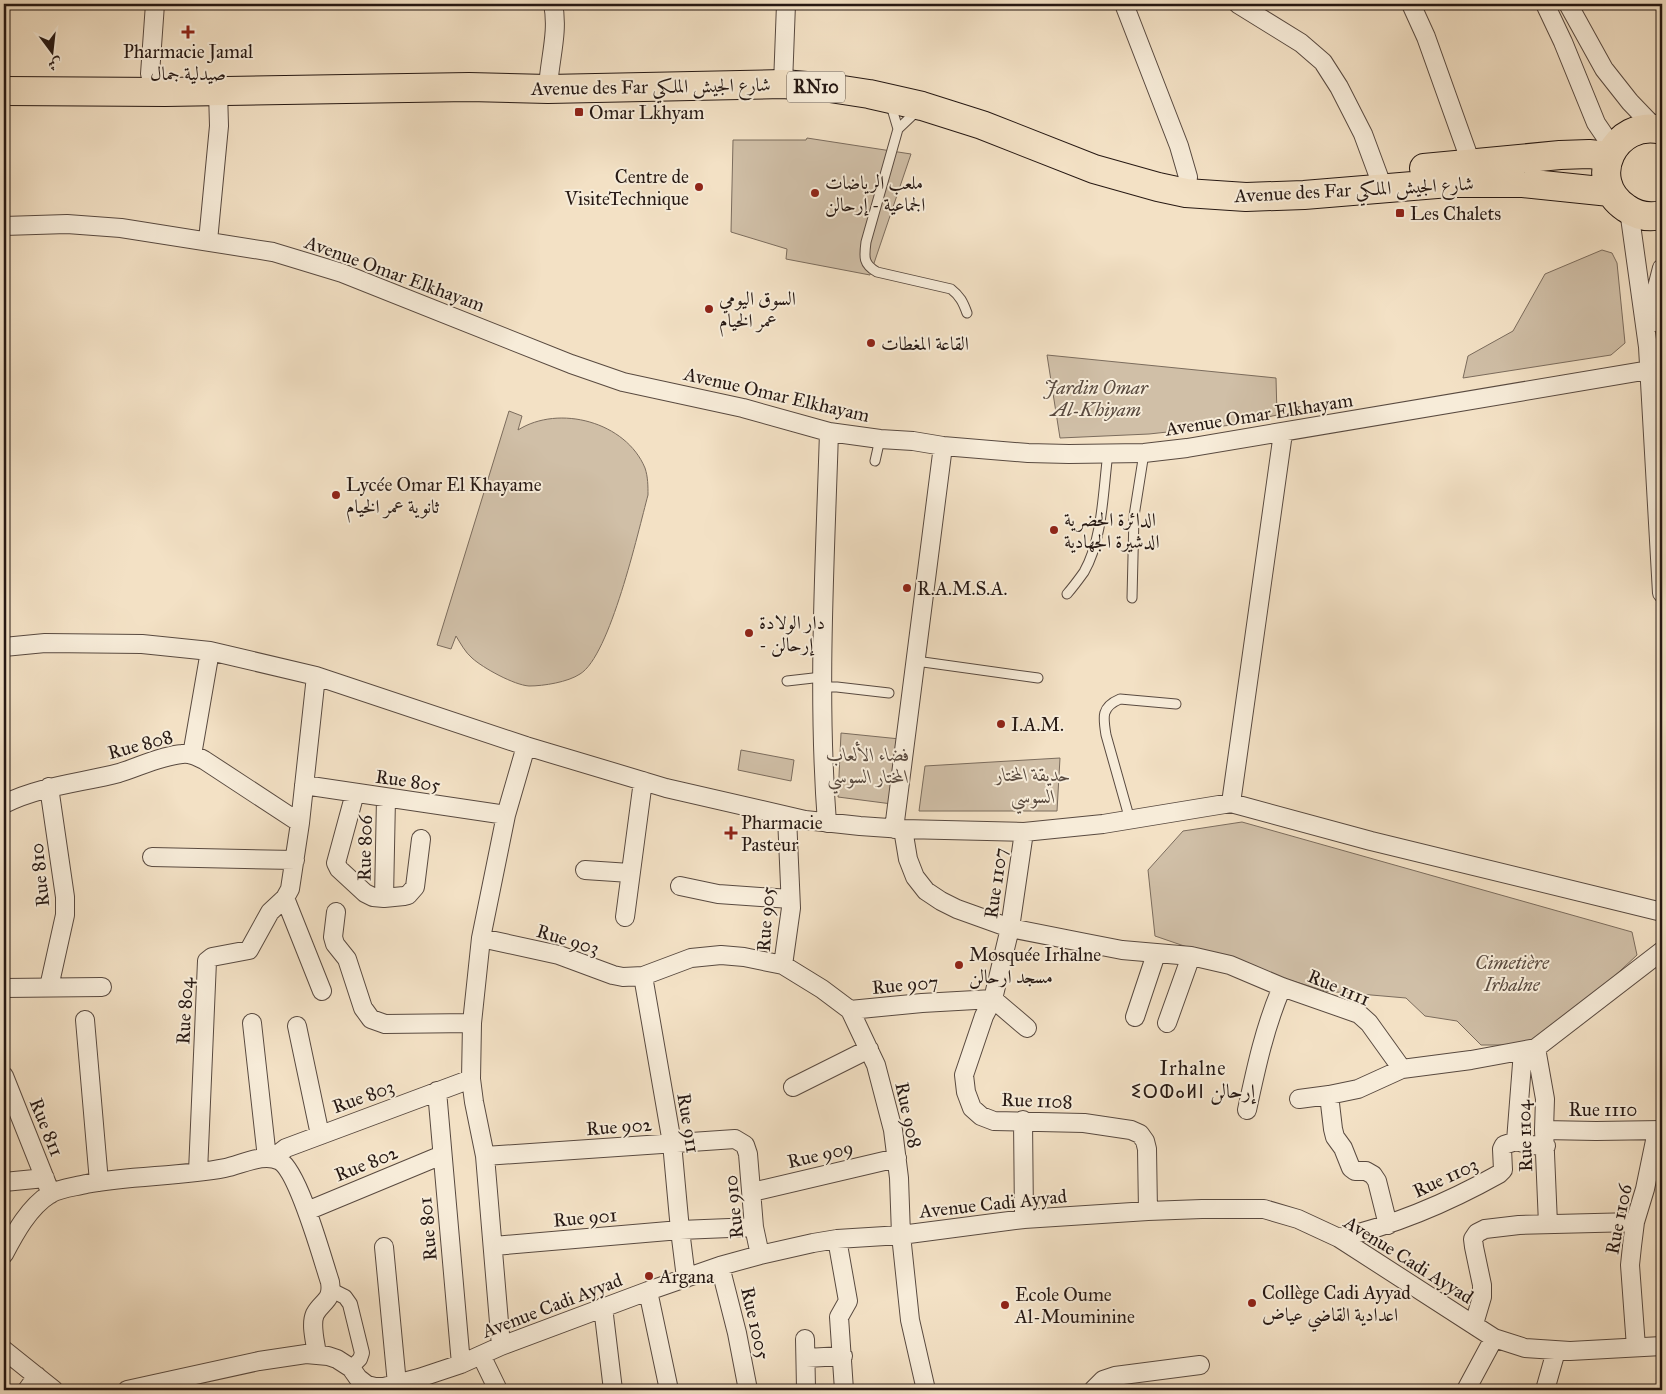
<svg xmlns="http://www.w3.org/2000/svg" width="1666" height="1394" font-family="'IM FELL Great Primer',Amiri,'Noto Sans Tifinagh',serif">
	<style>
		.green { fill: #d0bfa7; stroke: #7b6c5d }
		.lines { fill: none; stroke-linecap: round; stroke-linejoin: round }
		.service-casing { stroke: #594a40; stroke-width: 11 }
		.pedestrian-casing { stroke: #594a40; stroke-width: 16 }
		.minor-casing { stroke: #594a40; stroke-width: 20 }
		.primary-casing { stroke: #261813; stroke-width: 30 }
		.service { stroke: #f7ecd9; stroke-width: 9 }
		.pedestrian { stroke: #f7ecd9; stroke-width: 14 }
		.minor { stroke: #f7ecd9; stroke-width: 18 }
		.primary { stroke: #f3e1c5; stroke-width: 28 }
		.poi-dot { fill: #8f2418; stroke: #f7ecd9; stroke-width: 2 }
		.labels { text-anchor: middle; stroke-width: 4; stroke-linejoin: round; paint-order: stroke }
		.shield { fill: #f7ecd9; stroke: #65584e; stroke-width: 1 }
		.shield-label { font-size: 18px; font-weight: bold; fill: #261813 }
		.poi-label { font-size: 19px; fill: #261813; stroke: #f7ecd9; text-anchor: start }
		.street-label { font-size: 19px; fill: #261813; stroke: #f7ecd9 }
		.park-label { font-size: 19px; font-style: italic; fill: #594a3f; stroke: #f7ecd9 }
		.neighbourhood-label { font-size: 20px; letter-spacing: 1px; fill: #261813; stroke: #f7ecd9 }
	</style>
	<rect width="100%" height="100%" fill="#f3e1c5"/>
	<filter id="stains"><feTurbulence type="fractalNoise" baseFrequency=".004" numOctaves="4"/><feColorMatrix values="0 0 0 0 .2 0 0 0 0 .09 0 0 0 0 .02 0 0 0 .5 -.17"/></filter>
	<radialGradient id="worn" r=".72"><stop offset=".6" stop-color="#630" stop-opacity="0"/><stop offset="1" stop-color="#630" stop-opacity=".3"/></radialGradient>
	<path class="green" d="M807,138L911,154L870,275L786,259L787,249L731,232L733,140H806Z
		M1602,250L1612,253L1617,263L1625,343L1611,355L1463,378L1468,356L1513,331L1545,274Z
		M1047,355L1276,378L1277,415L1232,425L1149,434L1060,438Z
		M509,411L522,416L518,430C559,404 626,422 645,468C648,477 648,486 648,495C638,532 610,656 580,674C568,682 544,686 529,686C514,685 483,668 472,658C465,652 461,644 456,636L451,649L437,645Z
		M841,733L900,739L892,804L838,797Z
		M741,750L794,760L791,781L738,770Z
		M1060,758L1057,811H919L925,766Z
		M1242,822L1632,932L1637,955L1555,1032L1530,1045H1481L1457,1021L1425,1016L1406,998L1325,991L1231,962L1155,936L1148,870L1183,831Z"/>
	<g class="lines">
		<defs>
			<path id="service" d="M890,102L898,129L866,242C864,257 863,264 877,272L951,289C960,296 963,302 967,313
				M898,129L918,110
				M875,461L880,439
				M1067,594C1073,587 1079,579 1084,572C1103,539 1103,490 1108,453
				M1132,598L1134,516L1144,453
				M916,661L1038,678
				M787,681L822,677
				M822,687H837L889,693
				M1130,820L1106,735C1103,717 1101,707 1120,699L1176,704"/>
			<path id="pedestrian" d="M331,1290L345,1297L350,1304L362,1353L360,1359L351,1368"/>
			<path id="minor" d="M1124,4L1179,146L1188,177L1186,193
				M1238,4L1301,43L1323,62L1339,87L1363,134L1383,188
				M1411,4L1426,37L1471,163
				M1545,4L1563,42L1596,123L1613,148
				M1568,4L1604,69L1630,102L1655,128
				M150,74L155,4
				M783,84L786,4
				M548,89C549,61 559,32 553,4
				M1629,210L1648,347L1662,593
				M4,226L67,224L121,228L273,252L342,273L571,364L623,382L743,408L829,432L880,439L913,441L943,446L1028,453L1069,454L1144,453L1187,448L1649,370
				M208,241L219,126L218,91
				M1650,324L1651,311L1662,268
				M4,647L45,643L142,644L210,651L316,676L526,746L666,788L805,820L860,826L903,829L1024,832L1103,824L1231,803L1371,841L1662,912
				M192,755L210,651
				M304,785L506,815
				M355,793L336,863L339,869L365,893L373,897L384,898L404,896L408,895L415,887L421,839
				M1231,803L1283,433
				M4,804C40,786 80,783 119,773C139,767 160,756 182,754C190,753 196,756 204,760L300,823
				M827,823C817,693 825,562 829,432
				M894,829L943,446
				M903,829L908,859L915,877L926,891L941,901L957,909L1010,928L1086,943L1122,950L1191,956L1230,965L1282,987L1359,1014L1369,1023L1402,1069
				M1024,832L1010,928L993,999L984,1016L964,1075L966,1092L972,1108L981,1116L994,1121L1084,1123L1131,1130L1140,1134L1145,1141L1147,1149L1148,1211
				M152,857L295,860
				M585,870L630,873
				M680,886L718,894L790,899
				M285,898L322,991
				M384,898L386,798
				M336,912L333,937L335,944L347,959L363,1008L371,1019L385,1024L472,1023
				M625,917L643,781
				M481,938L559,955L613,975L623,977L643,976L691,958L721,955L744,957L783,965L822,989L850,1010
				M783,965L791,908L787,817
				M643,976L672,1143L680,1230L686,1278
				M49,987L65,915V897L49,787
				M4,988L102,987
				M993,999L1027,1028
				M850,1010L876,1065L893,1130L899,1178L901,1235L910,1320L926,1390
				M850,1010L922,1003L993,999
				M1135,1017L1156,954
				M85,1020L99,1182
				M252,1023L267,1158
				M1167,1023L1191,956
				M297,1026L320,1135
				M1536,1048L1545,1099L1544,1130L1548,1224
				M4,1076L51,1194
				M793,1087L869,1049
				M437,1091L461,1364
				M1329,1095L1333,1129L1335,1137L1343,1148L1351,1168L1355,1171H1366L1373,1175L1377,1181L1388,1225
				M1299,1099L1329,1095L1358,1089L1402,1069L1471,1060L1536,1048L1662,951
				M1247,1110C1256,1068 1265,1026 1282,987
				M1023,1120L1024,1219
				M1544,1130L1596,1131L1662,1130
				M1516,1141L1531,1145L1546,1146
				M485,1156L735,1139L745,1145L748,1154L754,1227L760,1255
				M273,1158L286,1148L471,1079
				M198,1172L207,961L212,957L249,950L270,912L285,898L290,889L300,823L316,676
				M4,1182L45,1178
				M752,1192L897,1158
				M307,1211L442,1155
				M1339,1238C1395,1225 1449,1202 1499,1174L1503,1170L1502,1149L1504,1145L1516,1141L1523,1051
				M837,1239L848,1301L839,1317L844,1390
				M494,1246L680,1230L754,1227
				M384,1247L397,1384
				M4,1254C15,1233 29,1207 50,1194C60,1188 74,1187 86,1184C132,1175 179,1177 225,1168C241,1165 264,1152 280,1161C299,1173 322,1258 330,1282C333,1301 322,1301 315,1314C310,1325 316,1344 317,1355
				M720,1266L737,1333L748,1390
				M648,1291L669,1390
				M603,1307L613,1390
				M1474,1324L1482,1297V1285L1474,1247L1473,1239L1477,1233L1485,1229L1519,1225L1635,1222
				M805,1339L806,1388
				M501,1346L485,1156L474,1102L471,1079L472,1023L481,938L506,815L526,746
				M1636,1347L1630,1265L1632,1246L1635,1222L1645,1189L1657,1131
				M4,1350L54,1390
				M481,1355L498,1390
				M806,1358L843,1356
				M27,1390L37,1376
				M127,1390L259,1361L306,1354L328,1356L337,1359L351,1368L358,1378L367,1385L375,1387H384L419,1378L461,1364L501,1346L648,1291L720,1266L760,1255L813,1243L837,1239L901,1235L1024,1219L1148,1211L1202,1209H1264L1298,1219L1339,1238L1494,1338L1525,1348L1570,1351L1662,1346
				M1093,1390L1103,1380L1115,1376L1200,1365
				M1466,1390L1494,1338
				M1545,1390L1556,1351"/>
			<path id="primary" d="M4,91L165,92L469,87L548,89L783,84L830,88L869,94L922,106L982,125L1094,169L1158,187L1186,193L1246,197L1304,195L1449,183H1523L1610,192
				M1662,130C1615,118 1584,180 1626,208C1637,216 1649,218 1662,215
				M1424,168L1560,155L1589,154L1609,156"/>
		</defs>
		<use href="#service" class="service-casing"/>
		<use href="#pedestrian" class="pedestrian-casing"/>
		<use href="#minor" class="minor-casing"/>
		<use href="#primary" class="primary-casing"/>
		<use href="#service" class="service"/>
		<use href="#pedestrian" class="pedestrian"/>
		<use href="#minor" class="minor"/>
		<use href="#primary" class="primary"/>
	</g>
	<g class="poi-dot">
		<path d="M185.5 24.5h5v5h5v5h-5v5h-5v-5h-5v-5h5z"/>
		<rect x="574" y="107" width="10" height="10" rx="2.5"/>
		<circle cx="699" cy="187" r="5"/>
		<circle cx="815" cy="193" r="5"/>
		<rect x="1395" y="208" width="10" height="10" rx="2.5"/>
		<circle cx="709" cy="309" r="5"/>
		<circle cx="871" cy="343" r="5"/>
		<circle cx="336" cy="495" r="5"/>
		<circle cx="1054" cy="530" r="5"/>
		<circle cx="907" cy="588" r="5"/>
		<circle cx="749" cy="633" r="5"/>
		<circle cx="1001" cy="724" r="5"/>
		<path d="M728.5 825.5h5v5h5v5h-5v5h-5v-5h-5v-5h5z"/>
		<circle cx="959" cy="965" r="5"/>
		<circle cx="649" cy="1276" r="5"/>
		<circle cx="1252" cy="1303" r="5"/>
		<circle cx="1005" cy="1305" r="5"/>
	</g>
	<g class="labels">
		<rect class="shield" x="787" y="71.5" width="58" height="31" rx="4"/>
		<g class="shield-label">
			<text x="816" y="93">RN10</text>
		</g>
		<g class="poi-label">
			<text x="188" y="58" text-anchor="middle">Pharmacie Jamal<tspan x="188" dy="22">صيدلية جمال</tspan></text>
			<text x="589" y="119">Omar Lkhyam</text>
			<text x="689" y="183" text-anchor="end">Centre de<tspan x="689" dy="22">VisiteTechnique</tspan></text>
			<text x="825" y="189">ملعب الرياضات<tspan x="825" dy="22">الجماعية - إرحالن</tspan></text>
			<text x="1410" y="220">Les Chalets</text>
			<text x="719" y="305">السوق اليومي<tspan x="719" dy="22">عمر الخيام</tspan></text>
			<text x="881" y="350">القاعة المغطات</text>
			<text x="346" y="491">Lycée Omar El Khayame<tspan x="346" dy="22">ثانوية عمر الخيام</tspan></text>
			<text x="1064" y="526">الدائرة الحضرية<tspan x="1064" dy="22">الدشيرة الجهادية</tspan></text>
			<text x="917" y="595">R.A.M.S.A.</text>
			<text x="759" y="629">دار الولادة<tspan x="759" dy="22">- إرحالن</tspan></text>
			<text x="1011" y="731">I.A.M.</text>
			<text x="741" y="829">Pharmacie<tspan x="741" dy="22">Pasteur</tspan></text>
			<text x="969" y="961">Mosquée Irhalne<tspan x="969" dy="22">مسجد ارحالن</tspan></text>
			<text x="659" y="1283">Argana</text>
			<text x="1262" y="1299">Collège Cadi Ayyad<tspan x="1262" dy="22">اعدادية القاضي عياض</tspan></text>
			<text x="1015" y="1301">Ecole Oume<tspan x="1015" dy="22">Al-Mouminine</tspan></text>
		</g>
		<g class="street-label">
			<text transform="translate(651 86) rotate(-1)" y="7">Avenue des Far شارع الجيش الملكي</text>
			<text transform="translate(1354 189) rotate(-3)" y="7">Avenue des Far شارع الجيش الملكي</text>
			<text transform="translate(395 273) rotate(20)" y="7">Avenue Omar Elkhayam</text>
			<text transform="translate(777 394) rotate(13)" y="7">Avenue Omar Elkhayam</text>
			<text transform="translate(1259 414) rotate(-9)" y="7">Avenue Omar Elkhayam</text>
			<text transform="translate(140 744) rotate(-15)" y="7">Rue 808</text>
			<text transform="translate(408 780) rotate(8)" y="7">Rue 805</text>
			<text transform="translate(364 848) rotate(-89)" y="7">Rue 806</text>
			<text transform="translate(39 875) rotate(-96)" y="7">Rue 810</text>
			<text transform="translate(995 883) rotate(-82)" y="7">Rue 1107</text>
			<text transform="translate(765 919) rotate(-86)" y="7">Rue 905</text>
			<text transform="translate(568 939) rotate(17)" y="7">Rue 903</text>
			<text transform="translate(905 984) rotate(-5)" y="7">Rue 907</text>
			<text transform="translate(1339 987) rotate(23)" y="7">Rue 1111</text>
			<text transform="translate(184 1011) rotate(-87)" y="7">Rue 804</text>
			<text transform="translate(363 1096) rotate(-20)" y="7">Rue 803</text>
			<text transform="translate(1037 1100) rotate(2)" y="7">Rue 1108</text>
			<text x="1603" y="1116">Rue 1110</text>
			<text transform="translate(909 1115) rotate(78)" y="7">Rue 908</text>
			<text transform="translate(689 1123) rotate(81)" y="7">Rue 911</text>
			<text transform="translate(619 1126) rotate(-4)" y="7">Rue 902</text>
			<text transform="translate(47 1127) rotate(68)" y="7">Rue 811</text>
			<text transform="translate(1524 1136) rotate(-92)" y="7">Rue 1104</text>
			<text transform="translate(820 1154) rotate(-13)" y="7">Rue 909</text>
			<text transform="translate(366 1163) rotate(-22)" y="7">Rue 802</text>
			<text transform="translate(1445 1177) rotate(-25)" y="7">Rue 1103</text>
			<text transform="translate(993 1203) rotate(-6)" y="7">Avenue Cadi Ayyad</text>
			<text transform="translate(733 1207) rotate(-96)" y="7">Rue 910</text>
			<text transform="translate(585 1217) rotate(-5)" y="7">Rue 901</text>
			<text transform="translate(1618 1219) rotate(-79)" y="7">Rue 1106</text>
			<text transform="translate(427 1229) rotate(-95)" y="7">Rue 801</text>
			<text transform="translate(1409 1259) rotate(32)" y="7">Avenue Cadi Ayyad</text>
			<text transform="translate(552 1305) rotate(-21)" y="7">Avenue Cadi Ayyad</text>
			<text transform="translate(756 1323) rotate(77)" y="7">Rue 1005</text>
		</g>
		<g class="park-label">
			<text x="1096" y="394">Jardin Omar<tspan x="1096" dy="22">Al-Khiyam</tspan></text>
			<text x="868" y="761">فضاء الألعاب<tspan x="868" dy="22">المختار السوسي</tspan></text>
			<text x="1033" y="781">حديقة المختار<tspan x="1033" dy="22">السوسي</tspan></text>
			<text x="1512" y="969">Cimetière<tspan x="1512" dy="22">Irhalne</tspan></text>
		</g>
		<g class="neighbourhood-label">
			<text x="1193" y="1075">Irhalne<tspan x="1193" dy="23">ⵉⵔⵀⴰⵍⵏ إرحالن</tspan></text>
		</g>
	</g>
	<rect width="1666" height="1394" fill="none" stroke="#f3e1c5" stroke-width="20"/>
	<rect x="5" y="5" width="1656" height="1384" fill="none" stroke="#261813" stroke-width="2.5"/>
	<rect x="10" y="10" width="1646" height="1374" fill="none" stroke="#261813"/>
	<g transform="translate(52 52) rotate(165)" stroke="#f7ecd9" stroke-width="4" paint-order="stroke">
	<path d="M0-4L9 19L0 12L-9 19Z" fill="#261813"/>
	<text y="-8" font-size="14" font-weight="bold" text-anchor="middle" fill="#261813">ش</text>
	</g>
	<rect width="100%" height="100%" filter="url(#stains)"/>
	<rect width="100%" height="100%" fill="url(#worn)"/>
</svg>
